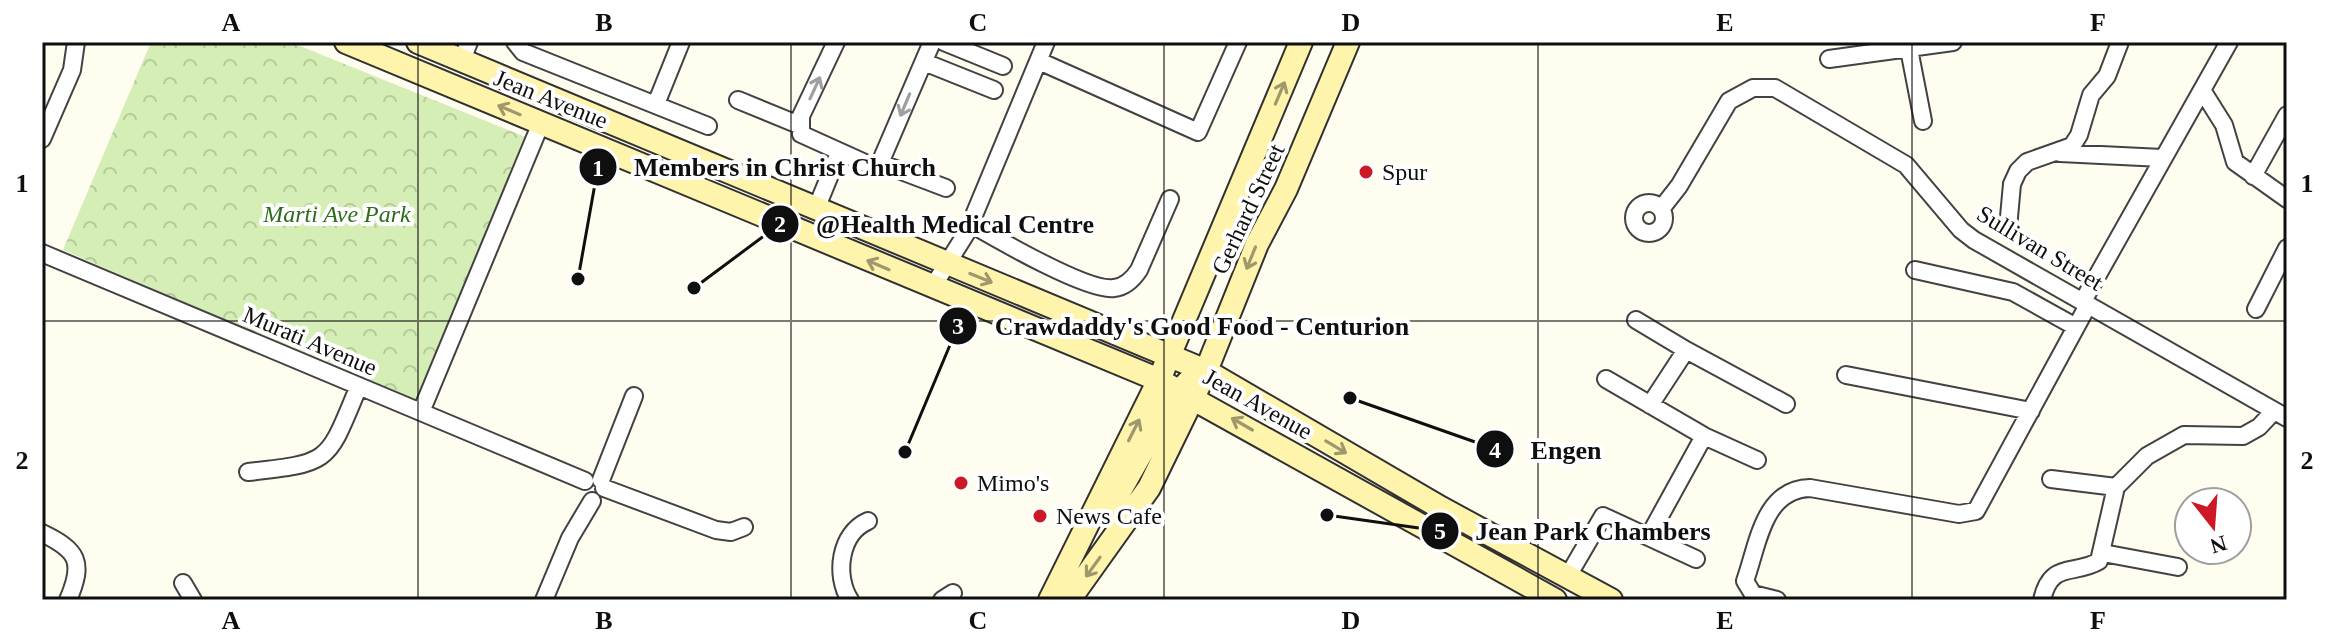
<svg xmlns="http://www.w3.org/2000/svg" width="2329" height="642" font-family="Georgia,serif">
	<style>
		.park { fill: url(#park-crowns) }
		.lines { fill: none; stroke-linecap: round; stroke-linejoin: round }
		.street-casing { stroke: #424242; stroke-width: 20 }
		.secondary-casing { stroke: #313131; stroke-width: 26 }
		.street { stroke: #fff; stroke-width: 16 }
		.secondary { stroke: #fff4ab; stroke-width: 22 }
		.oneway { stroke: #9f9f9f }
		.oneway2 { stroke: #9f986d }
		.grid { fill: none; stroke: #0f0f0f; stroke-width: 2; stroke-opacity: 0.55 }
		.poi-dot { fill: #cc1925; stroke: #fff; stroke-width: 3 }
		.labels { text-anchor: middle; stroke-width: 8; stroke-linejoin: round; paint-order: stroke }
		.street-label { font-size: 24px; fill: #0f0f0f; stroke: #fff }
		.poi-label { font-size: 24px; fill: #0f0f0f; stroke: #fff; text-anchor: start }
		.park-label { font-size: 24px; font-style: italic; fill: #2b6d18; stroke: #fff }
		.leader { fill: none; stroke: #0f0f0f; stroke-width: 3 }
		.callout-dot { fill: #0f0f0f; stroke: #fff; stroke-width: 3 }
		.mark-label { font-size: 24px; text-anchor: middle; font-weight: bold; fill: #fff }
		.callout-label { font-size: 26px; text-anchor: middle; font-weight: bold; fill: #0f0f0f; stroke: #fff; stroke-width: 8; stroke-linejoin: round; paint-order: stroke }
		.neatline { fill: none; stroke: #0f0f0f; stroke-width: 3 }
		.grid-label { font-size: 26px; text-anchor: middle; font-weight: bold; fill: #0f0f0f }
	</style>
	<defs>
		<pattern id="park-crowns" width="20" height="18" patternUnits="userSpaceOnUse" patternTransform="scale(2)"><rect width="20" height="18" fill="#d4eeb5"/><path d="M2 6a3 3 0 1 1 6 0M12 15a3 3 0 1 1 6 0" fill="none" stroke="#b5cb9a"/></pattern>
	</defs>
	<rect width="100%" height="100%" fill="#fffcf0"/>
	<path class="park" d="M151,42H290L528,138L419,403L63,250Z"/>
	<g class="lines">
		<defs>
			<path id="street" d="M515,42L523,52L708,126
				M836,42L801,116V134L874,167L880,163L932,42
				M944,42L1003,66
				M1878,42L1880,52L1953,42
				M1909,49L1923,121
				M1829,59L1880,52
				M462,60L469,42
				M1039,61L1198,132L1238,42
				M924,62L994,90
				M2202,90L2224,125L2235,162L2287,199
				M738,100L799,125
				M656,104L681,42
				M42,139L72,70L76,42
				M2060,153L2162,158
				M880,163L946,188
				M2253,176L2287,115
				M1634 218a15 15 0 1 1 30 0a15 15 0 1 1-30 0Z
				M816,209L839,153
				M1661,209L1679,186L1729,101L1753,88H1775L1906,165L1961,230L1974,240L2287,418
				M971,224C997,239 1088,292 1114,288C1125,287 1133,279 1139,270L1170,199
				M2008,228L2012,184L2018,171L2027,162L2072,146L2079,135L2091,95L2107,76L2120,42
				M42,253L585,481
				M1915,270L2013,292L2076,327
				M932,288L967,232L1046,42
				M2083,301L2229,42
				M2256,309L2287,248
				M1636,320L1686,350
				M1846,375L2031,411
				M1606,379L1704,436
				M1650,405L1686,350L1786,404
				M421,412L541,123
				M248,472C331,463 327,463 358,388
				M2051,479L2116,487
				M601,480L634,396
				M604,488L716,530L731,532L744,527
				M42,533C77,550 85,561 68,600
				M1649,536L1704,436L1757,460
				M2103,553L2178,567
				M1568,576L1603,516L1696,559
				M183,583L193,600
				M544,600L570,538L592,501
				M850,600C834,575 840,533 868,521
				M942,600L953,593
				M1777,600L1753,594L1745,581C1758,545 1763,489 1810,488L1959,514L1976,511L2088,305
				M2042,600C2051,560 2074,576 2099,561L2116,487L2147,456L2184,435L2243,436L2259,427L2274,411"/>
			<path id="secondary" d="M346,42L1159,380L1555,600
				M418,42L1206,371L1441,508L1611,600
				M1108,512L1172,399L1188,382
				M1050,600L1159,380L1301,42
				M1069,600L1149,488L1206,371L1257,244L1286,189L1348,42"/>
		</defs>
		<use href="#street" class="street-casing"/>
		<use href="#secondary" class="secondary-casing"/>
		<use href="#street" class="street"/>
		<use href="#secondary" class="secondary"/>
	</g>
	<defs><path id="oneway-shaft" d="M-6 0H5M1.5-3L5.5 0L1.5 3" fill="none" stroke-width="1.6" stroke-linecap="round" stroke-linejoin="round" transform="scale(2)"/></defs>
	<g class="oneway">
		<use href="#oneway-shaft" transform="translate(815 88) rotate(-65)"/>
		<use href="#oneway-shaft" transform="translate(905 105) rotate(113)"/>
	</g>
	<g class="oneway2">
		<use href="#oneway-shaft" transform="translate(1280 93) rotate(-67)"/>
		<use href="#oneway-shaft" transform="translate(509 110) rotate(-157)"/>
		<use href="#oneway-shaft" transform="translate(1251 258) rotate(112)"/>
		<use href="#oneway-shaft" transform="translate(878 265) rotate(-157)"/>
		<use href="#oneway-shaft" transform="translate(981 278) rotate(22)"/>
		<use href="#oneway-shaft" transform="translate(1242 424) rotate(-150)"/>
		<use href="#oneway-shaft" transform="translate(1134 430) rotate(-63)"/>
		<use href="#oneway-shaft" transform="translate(1336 447) rotate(31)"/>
		<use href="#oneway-shaft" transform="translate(1093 567) rotate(126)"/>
	</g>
	<path class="grid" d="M418,42V600M791,42V600M1164,42V600M1538,42V600M1912,42V600M42,321H2287"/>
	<g class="poi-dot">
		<circle cx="1366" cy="172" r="8"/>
		<circle cx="961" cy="483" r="8"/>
		<circle cx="1040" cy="516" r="8"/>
	</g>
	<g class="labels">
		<g class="street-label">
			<text transform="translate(551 99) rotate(22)" y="8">Jean Avenue</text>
			<text transform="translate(1248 209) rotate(-65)" y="8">Gerhard Street</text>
			<text transform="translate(2040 248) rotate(31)" y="8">Sullivan Street</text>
			<text transform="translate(310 341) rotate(23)" y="8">Murati Avenue</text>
			<text transform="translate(1258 404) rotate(29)" y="8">Jean Avenue</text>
		</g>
		<g class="poi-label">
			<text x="1382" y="180">Spur</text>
			<text x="977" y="491">Mimo's</text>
			<text x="1056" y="524">News Cafe</text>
		</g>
		<g class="park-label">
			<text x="337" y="222">Marti Ave Park</text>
		</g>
	</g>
	<path class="leader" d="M578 279L598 167M694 288L780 224M905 452L958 326M1350 398L1495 449M1327 515L1440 531"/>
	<g class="callout-dot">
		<circle cx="578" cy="279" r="8"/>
		<circle cx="694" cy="288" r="8"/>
		<circle cx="905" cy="452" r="8"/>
		<circle cx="1350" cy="398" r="8"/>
		<circle cx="1327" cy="515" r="8"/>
		<circle cx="598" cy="167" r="20"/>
		<circle cx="780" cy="224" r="20"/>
		<circle cx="958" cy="326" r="20"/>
		<circle cx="1495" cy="449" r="20"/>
		<circle cx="1440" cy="531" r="20"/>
	</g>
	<g class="mark-label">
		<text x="598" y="176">1</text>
		<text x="780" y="232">2</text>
		<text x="958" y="334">3</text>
		<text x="1495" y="458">4</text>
		<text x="1440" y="539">5</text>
	</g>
	<g class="callout-label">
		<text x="785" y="176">Members in Christ Church</text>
		<text x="955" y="233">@Health Medical Centre</text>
		<text x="1202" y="335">Crawdaddy's Good Food - Centurion</text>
		<text x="1566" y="459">Engen</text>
		<text x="1593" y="540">Jean Park Chambers</text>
	</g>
	<rect width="2329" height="642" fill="none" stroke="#ffffff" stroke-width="88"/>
	<g transform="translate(2213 526) rotate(163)"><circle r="38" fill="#ffffff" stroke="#9f9f9f" stroke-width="2"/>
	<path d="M0-6L14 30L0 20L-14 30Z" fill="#cc1925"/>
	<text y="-12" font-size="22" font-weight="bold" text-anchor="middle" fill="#0f0f0f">N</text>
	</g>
	<rect x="44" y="44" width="2241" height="554" class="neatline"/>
	<g class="grid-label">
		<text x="231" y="31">A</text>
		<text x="604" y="31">B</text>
		<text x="978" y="31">C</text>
		<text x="1351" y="31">D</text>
		<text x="1725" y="31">E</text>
		<text x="2098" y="31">F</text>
		<text x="22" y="192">1</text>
		<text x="2307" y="192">1</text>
		<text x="22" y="469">2</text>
		<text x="2307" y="469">2</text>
		<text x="231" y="629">A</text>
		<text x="604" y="629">B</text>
		<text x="978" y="629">C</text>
		<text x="1351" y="629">D</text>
		<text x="1725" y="629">E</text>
		<text x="2098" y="629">F</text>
	</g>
</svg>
